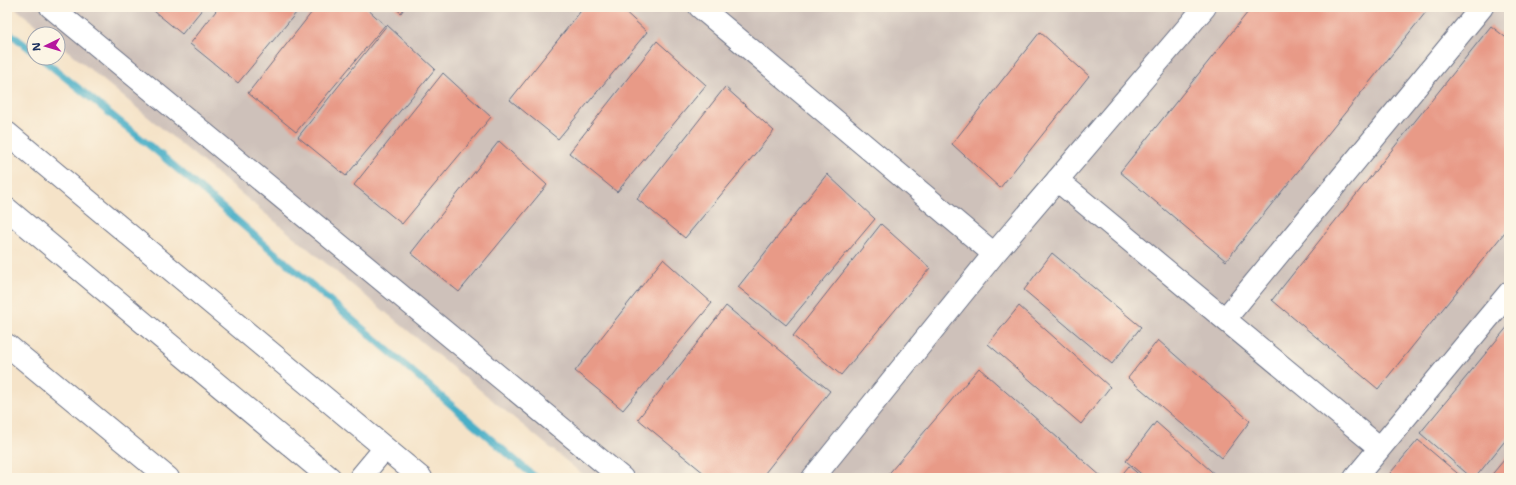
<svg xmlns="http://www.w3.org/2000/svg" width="1516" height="485" font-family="'Shantell Sans',sans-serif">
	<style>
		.industrial { fill: #cec1ba }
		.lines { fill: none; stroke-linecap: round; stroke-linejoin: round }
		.stream { stroke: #48afc7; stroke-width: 7 }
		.building { fill: #e89a87 }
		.minor-casing { stroke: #676e83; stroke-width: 24 }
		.minor { stroke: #fff; stroke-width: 22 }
	</style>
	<rect width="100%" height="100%" fill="#fcf5e5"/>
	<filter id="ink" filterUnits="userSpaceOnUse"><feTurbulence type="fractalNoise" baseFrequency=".025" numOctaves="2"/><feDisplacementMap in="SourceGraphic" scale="8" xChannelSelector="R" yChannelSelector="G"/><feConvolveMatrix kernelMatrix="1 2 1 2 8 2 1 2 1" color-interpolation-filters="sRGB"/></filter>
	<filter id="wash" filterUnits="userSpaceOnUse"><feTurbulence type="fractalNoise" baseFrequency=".012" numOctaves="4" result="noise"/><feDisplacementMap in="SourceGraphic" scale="16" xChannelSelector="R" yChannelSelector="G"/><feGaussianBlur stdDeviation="0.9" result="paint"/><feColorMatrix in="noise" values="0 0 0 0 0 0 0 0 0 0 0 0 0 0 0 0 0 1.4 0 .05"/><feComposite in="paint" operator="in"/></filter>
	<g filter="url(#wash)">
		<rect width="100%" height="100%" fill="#f5e3c8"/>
		<path class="industrial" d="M14,7H1509V478H587L58,43V34H47Z"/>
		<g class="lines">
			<path class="stream" d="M7,31L34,52
				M41,58L160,154L536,478"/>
		</g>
		<g id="blocks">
			<path class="building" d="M149,7H204L182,34Z
				M219,7H301L238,83L190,44Z
				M316,7H365L385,25L296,132L248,93Z
				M394,7H405L401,13Z
				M584,7H620L647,32L558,139L510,100Z
				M1252,7H1430L1226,261L1120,172Z
				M387,25L435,69L346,176L298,137Z
				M1491,26L1509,40V227L1378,389L1272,300Z
				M1040,32L1089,76L1000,188L952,144Z
				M657,41L706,85L617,192L569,153Z
				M443,73L491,117L402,224L354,185Z
				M725,87L774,131L685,238L637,199Z
				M499,141L547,185L459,292L411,253Z
				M827,174L875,219L786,325L738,287Z
				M881,224L930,268L841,375L793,336Z
				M1052,253L1141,327L1112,364L1024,290Z
				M663,259L712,303L623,410L575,371Z
				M726,306L830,391L761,478H710L638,419Z
				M1019,306L1110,387L1081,424L988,344Z
				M1509,325V436L1475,478H1472L1420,433Z
				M1158,340L1250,421L1222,458L1128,378Z
				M979,368L1103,478H885Z
				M1156,422L1219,478H1146L1126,461Z
				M1418,440L1463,478H1386Z
				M1509,454V478H1489Z
				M1129,466L1143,478H1119Z"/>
		</g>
	</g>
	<g filter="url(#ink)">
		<use href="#blocks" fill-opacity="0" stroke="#676e83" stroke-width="1"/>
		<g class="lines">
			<defs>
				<path id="minor" d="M51,7L622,478
					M700,7L994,254
					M7,133L421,478
					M1057,180L1380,448
					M7,209L330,478
					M1225,319L1482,7
					M7,345L168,478
					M360,478L385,448
					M813,478L994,254L1205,7
					M1355,478L1509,293"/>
			</defs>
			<use href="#minor" class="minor-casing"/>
			<use href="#minor" class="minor"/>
		</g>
	</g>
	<rect width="1516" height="485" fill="none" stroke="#fcf5e5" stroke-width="24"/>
	<g transform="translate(46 46) rotate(265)"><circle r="19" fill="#fcf5e5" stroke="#a2a6af"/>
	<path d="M0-3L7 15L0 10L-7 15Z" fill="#b5179e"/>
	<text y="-6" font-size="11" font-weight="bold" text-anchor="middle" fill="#1b2f5e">N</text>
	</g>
</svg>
